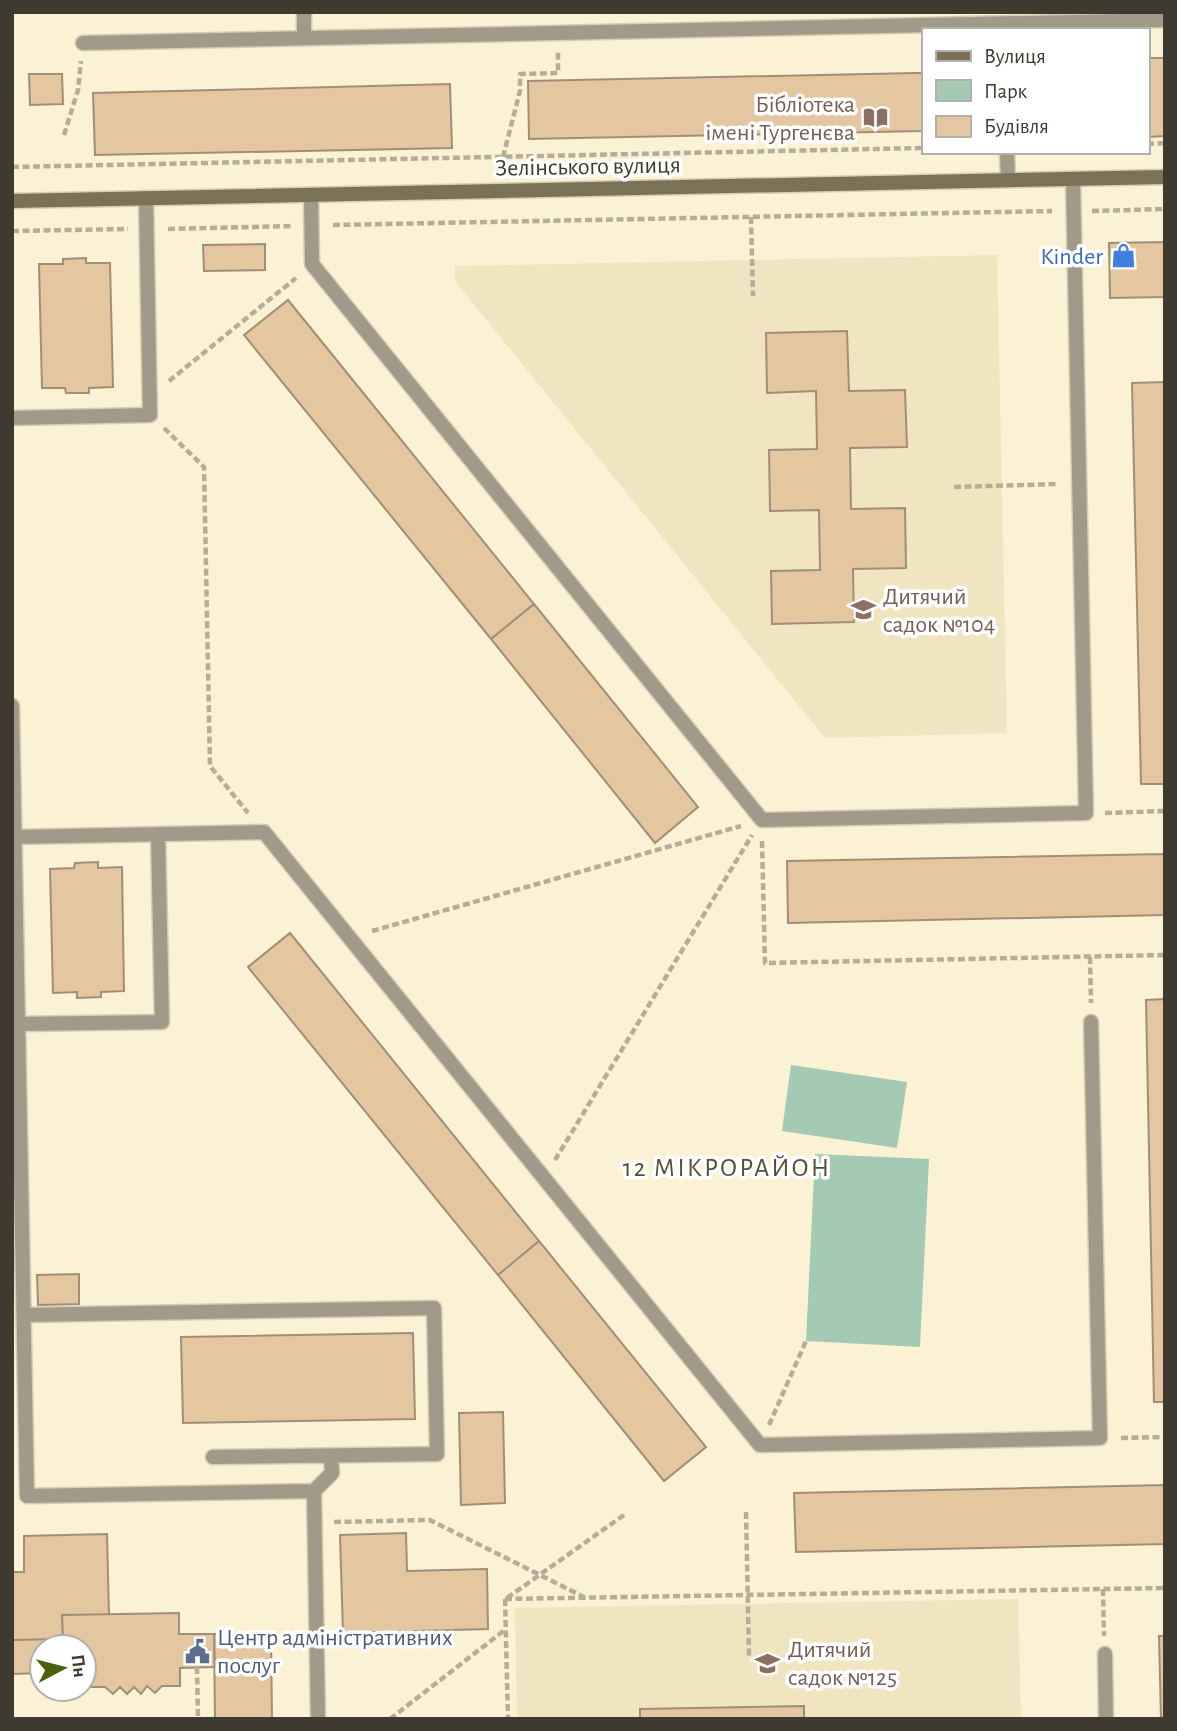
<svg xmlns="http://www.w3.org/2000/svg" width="1177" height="1731" font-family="'Alegreya Sans',sans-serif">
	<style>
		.built { fill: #f1e5c1 }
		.green { fill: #a4cab3 }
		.building { fill: #e4c6a0; stroke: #a08f78; stroke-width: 2 }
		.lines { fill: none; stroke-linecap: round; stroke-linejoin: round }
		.lane-casing { stroke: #d5ccb4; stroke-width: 17 }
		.secondary-casing { stroke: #d5ccb4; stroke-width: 17 }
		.path { stroke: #b5ad97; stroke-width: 4.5; stroke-dasharray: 7 3.5; stroke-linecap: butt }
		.lane { stroke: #a19a88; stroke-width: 14 }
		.secondary { stroke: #7a7156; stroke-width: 14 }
		.labels { text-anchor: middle; stroke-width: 7; stroke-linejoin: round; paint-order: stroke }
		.education-label { font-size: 24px; fill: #785e54; stroke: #fff; text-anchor: start }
		.street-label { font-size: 24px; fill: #3e3a2f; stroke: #fff }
		.shop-label { font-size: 24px; fill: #366cbe; stroke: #fff; text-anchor: end }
		.service-label { font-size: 24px; fill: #4e5e75; stroke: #fff; text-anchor: start }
		.neighbourhood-label { font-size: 26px; letter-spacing: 2px; fill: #554d35; stroke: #fff }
	</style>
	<rect width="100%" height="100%" fill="#fbf1d5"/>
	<path class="built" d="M997,255L1007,733L825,738L455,281V266Z
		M1018,1599L1021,1719H517L515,1608Z"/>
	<path class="green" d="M791,1065L907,1082L897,1148L782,1131Z
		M815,1154L929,1159L920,1347L806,1341Z"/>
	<path class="building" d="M1147,58H1165V136L1147,137Z
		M915,73H923V131L529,139L528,81Z
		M29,74H62L63,104L30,105Z
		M450,84L452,148L95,155L93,93Z
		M1165,242V297L1110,298L1109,243Z
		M265,244V270L204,271L203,245Z
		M86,258V263H110L113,387L89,388V393H66L65,388H42L39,264H63V259Z
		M288,300L534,604L491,639L244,335Z
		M847,331L849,391L905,390L907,447L850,448L851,509L905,508L906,568L853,569L854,622L772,624L771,571L820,570L819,510L770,511L769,450L817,449L816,391L767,393L766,333Z
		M1165,382V784H1141L1132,383Z
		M534,604L698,807L655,843L491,639Z
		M1165,854V915L788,923L787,861Z
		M98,862V868L122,867L124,991L101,992V997L77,998V992L53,993L50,869L74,868L75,863Z
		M290,933L539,1241L498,1275L248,967Z
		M1165,999V1402H1154L1146,1000Z
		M539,1241L706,1447L664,1481L498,1275Z
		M79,1274V1304L38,1305L37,1275Z
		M413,1333L415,1419L183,1423L181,1337Z
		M503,1412L505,1503L461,1505L459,1413Z
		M1165,1485V1544L796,1552L794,1493Z
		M406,1533L407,1571L487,1569L488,1629L343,1633L340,1535Z
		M107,1534L109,1615H62L63,1639L12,1640V1572H24V1536Z
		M179,1613V1634H214L215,1667L180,1668V1686H162L155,1693L147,1686L141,1694L134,1687L127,1694L120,1687L113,1694L105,1687H84V1647H63L62,1615Z
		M271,1633L272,1719H215L214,1634Z
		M1159,1636H1165V1719H1161Z
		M63,1639V1647H42V1673L12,1674V1640Z
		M804,1706V1719H640V1709Z"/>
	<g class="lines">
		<defs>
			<path id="lane" d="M304,12V38
				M83,43L1165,20
				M1007,152L1008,180
				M311,195L312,264L762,820L1086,813L1073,179
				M12,418L150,415L146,198
				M12,706L27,1496L314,1491L332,1473L331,1456
				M15,837L264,832L760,1445L1100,1438L1091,1022
				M18,1024L162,1022L158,834
				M24,1315L434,1308L437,1454L213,1457
				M314,1491L318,1719
				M1105,1654L1106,1719"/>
			<path id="secondary" d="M12,201L1165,177"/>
		</defs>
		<use href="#lane" class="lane-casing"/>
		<use href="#secondary" class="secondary-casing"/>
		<path class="path" d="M64,135L78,90L81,61
			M1147,144L1165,143
			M503,157L520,91V74L558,73V51
			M12,167L923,148
			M1092,211L1165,209
			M751,217L753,296
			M333,225L1052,211
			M168,229L293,226
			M12,231L128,229
			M169,381L296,278
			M164,428L204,467L210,766L248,813
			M954,487L1058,484
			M1105,813L1165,811
			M762,841L765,963L1165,955
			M372,931L741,826
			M1090,957L1091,1003
			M555,1160L752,835
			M769,1425L806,1341
			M1121,1438L1165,1437
			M746,1512L749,1656
			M334,1522L430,1520L584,1597
			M1103,1589L1104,1636
			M507,1598L624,1515
			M505,1599L1165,1588
			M505,1599L508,1719
			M197,1667L198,1719
			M390,1719L506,1629"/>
		<use href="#lane" class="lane"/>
		<use href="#secondary" class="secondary"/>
	</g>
	<defs>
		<symbol id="library-bare" viewBox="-9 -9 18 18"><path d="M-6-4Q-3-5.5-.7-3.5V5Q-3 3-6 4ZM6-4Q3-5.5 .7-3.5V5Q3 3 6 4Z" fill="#8d6e63" stroke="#fff" stroke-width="2.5" paint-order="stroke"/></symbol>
		<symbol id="shop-bare" viewBox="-9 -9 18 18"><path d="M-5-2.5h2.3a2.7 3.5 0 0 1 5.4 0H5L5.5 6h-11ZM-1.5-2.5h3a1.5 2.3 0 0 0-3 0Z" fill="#3f7fe0" stroke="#fff" stroke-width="2.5" paint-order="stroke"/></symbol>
		<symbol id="school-bare" viewBox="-9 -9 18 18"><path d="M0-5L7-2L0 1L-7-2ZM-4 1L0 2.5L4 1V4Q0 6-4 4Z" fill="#8d6e63" stroke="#fff" stroke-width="2.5" paint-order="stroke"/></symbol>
		<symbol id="civic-bare" viewBox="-9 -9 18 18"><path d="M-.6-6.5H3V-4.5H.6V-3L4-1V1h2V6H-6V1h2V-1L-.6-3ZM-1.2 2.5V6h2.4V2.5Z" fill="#5c6f8a" stroke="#fff" stroke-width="2.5" paint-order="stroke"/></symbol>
	</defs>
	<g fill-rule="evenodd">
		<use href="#library-bare" x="858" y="100" width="35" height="35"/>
		<use href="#shop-bare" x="1106" y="238" width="35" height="35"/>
		<use href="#school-bare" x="846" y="592" width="35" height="35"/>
		<use href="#civic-bare" x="180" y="1634" width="35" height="35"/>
		<use href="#school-bare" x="750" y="1646" width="35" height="35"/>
	</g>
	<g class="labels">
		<g class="education-label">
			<text x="855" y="112" text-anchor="end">Бібліотека<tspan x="855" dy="28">імені Тургенєва</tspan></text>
			<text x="883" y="604">Дитячий<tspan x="883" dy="28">садок №104</tspan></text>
			<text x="788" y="1657">Дитячий<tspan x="788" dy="28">садок №125</tspan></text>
		</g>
		<g class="street-label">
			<text transform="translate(588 166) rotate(-1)" y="8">Зелінського вулиця</text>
		</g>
		<g class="shop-label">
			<text x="1103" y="264">Kinder</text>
		</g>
		<g class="service-label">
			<text x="217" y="1645">Центр адміністративних<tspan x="217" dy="28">послуг</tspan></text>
		</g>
		<g class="neighbourhood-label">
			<text x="727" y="1176">12 МІКРОРАЙОН</text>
		</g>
	</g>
	<rect width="1177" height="1731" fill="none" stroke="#3e3a2f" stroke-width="28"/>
	<rect x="922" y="28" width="228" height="126" fill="#ffffff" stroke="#b2b0ac" stroke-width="2"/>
	<rect x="936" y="51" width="35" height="10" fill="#7a7156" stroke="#b2b0ac" stroke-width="2"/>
	<text x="984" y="63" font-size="21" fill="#3e3a2f">Вулиця</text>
	<rect x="936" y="80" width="35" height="21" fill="#a4cab3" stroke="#b2b0ac" stroke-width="2"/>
	<text x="984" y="98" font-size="21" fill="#3e3a2f">Парк</text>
	<rect x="936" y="116" width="35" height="21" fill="#e4c6a0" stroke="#b2b0ac" stroke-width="2"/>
	<text x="984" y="133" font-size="21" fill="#3e3a2f">Будівля</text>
	<g transform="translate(63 1668) rotate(83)"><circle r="33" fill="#ffffff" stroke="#b2b0ac" stroke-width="2"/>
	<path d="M0-5L12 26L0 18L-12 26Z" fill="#4b610c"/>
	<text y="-10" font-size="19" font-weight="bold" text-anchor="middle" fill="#3e3a2f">Пн</text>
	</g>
</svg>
